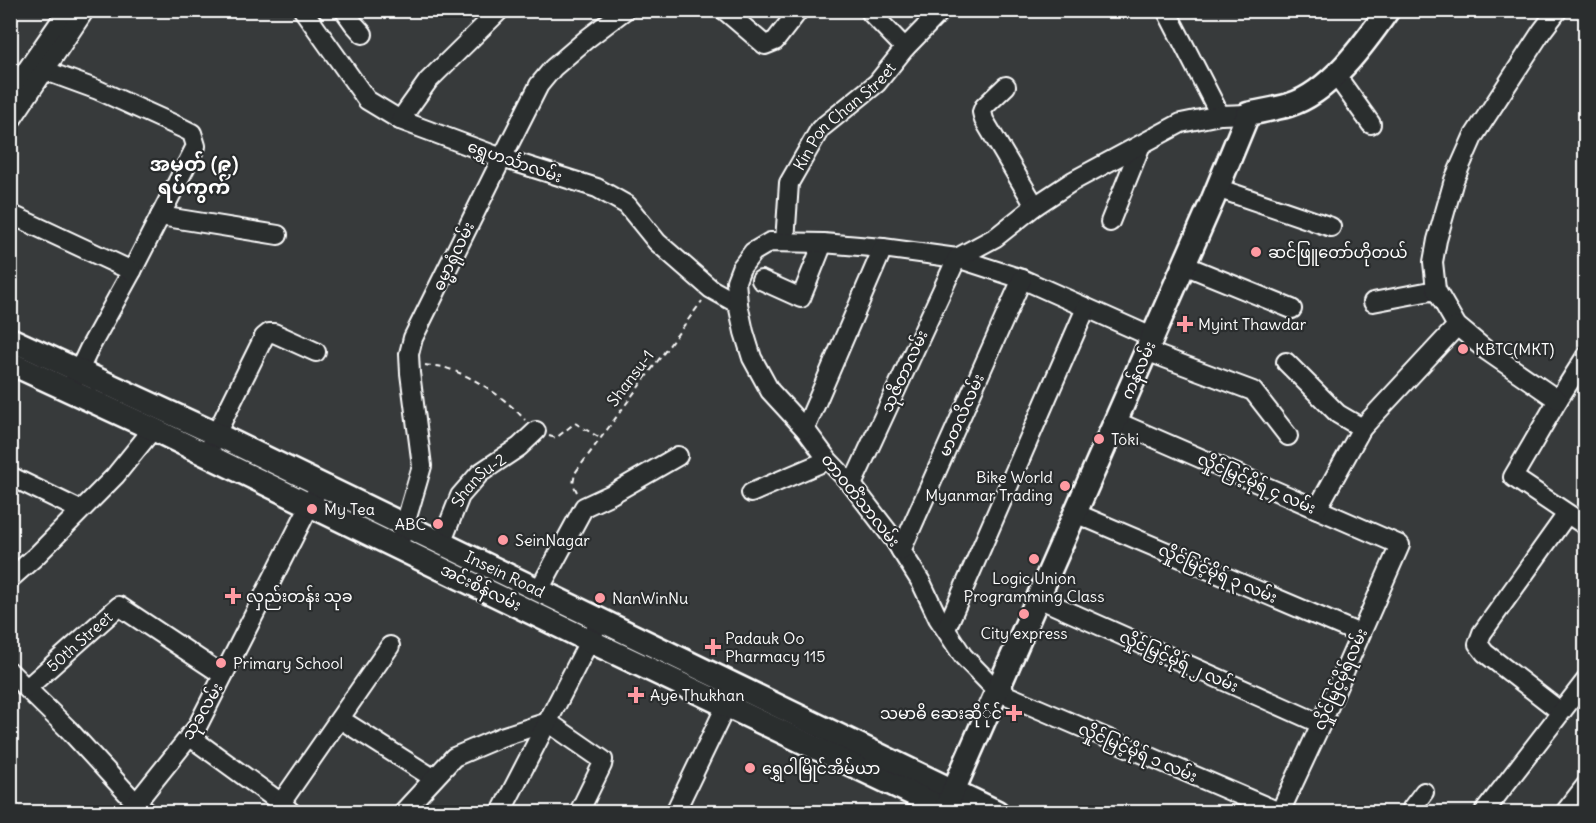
<svg xmlns="http://www.w3.org/2000/svg" width="1596" height="823" font-family="Delius,'Noto Sans Myanmar',sans-serif">
	<style>
		.lines { fill: none; stroke-linecap: round; stroke-linejoin: round }
		.minor-casing { stroke: #fff; stroke-width: 22 }
		.major-casing { stroke: #fff; stroke-width: 27 }
		.path { stroke: #fff; stroke-width: 2; stroke-dasharray: 6 4.5; stroke-linecap: butt }
		.minor { stroke: #2a2d2e; stroke-width: 18 }
		.major { stroke: #2a2d2e; stroke-width: 22 }
		.poi-dot { fill: #ff9aa2; stroke: #2a2d2e; stroke-width: 2 }
		.labels { text-anchor: middle; stroke-width: 4.5; stroke-linejoin: round; paint-order: stroke }
		.street-label { font-size: 16px; fill: #fff; stroke: #2a2d2e }
		.poi-label { font-size: 16px; fill: #fff; stroke: #2a2d2e; text-anchor: start }
		.quarter-label { font-size: 20px; font-weight: bold; fill: #fff; stroke: #2a2d2e }
	</style>
	<rect width="100%" height="100%" fill="#373a3b"/>
	<filter id="ink" filterUnits="userSpaceOnUse"><feTurbulence type="fractalNoise" baseFrequency=".0167" numOctaves="2"/><feDisplacementMap in="SourceGraphic" scale="12" xChannelSelector="R" yChannelSelector="G"/><feConvolveMatrix kernelMatrix="1 2 1 2 8 2 1 2 1" color-interpolation-filters="sRGB"/></filter>
	<g filter="url(#ink)">
		<g class="lines">
			<defs>
				<g id="minor">
					<path d="M303,10L367,100L400,120L502,158L597,188L627,205L657,242L711,289L738,304"/>
					<path d="M344,10L354,24L363,34"/>
					<path d="M724,10L765,45L775,41L799,10"/>
					<path d="M1166,10L1220,115"/>
					<path d="M871,13L905,48"/>
					<path d="M46,71L98,90L182,128L192,133L196,146L132,271L89,349L73,383"/>
					<path d="M1335,74L1371,124"/>
					<path d="M1006,86L984,107L982,112L984,120L1035,206"/>
					<path d="M10,94L68,10"/>
					<path d="M400,120L428,81L500,10"/>
					<path d="M10,122L85,10"/>
					<path d="M1217,188L1331,227"/>
					<path d="M10,214L132,271"/>
					<path d="M160,216L278,235"/>
					<path d="M1110,222L1141,145"/>
					<path id="s1" d="M785,242L789,183L820,129L877,83L905,48L942,10"/>
					<path d="M1184,265L1292,309"/>
					<path d="M761,280L801,298L823,243"/>
					<path d="M1373,302L1436,290"/>
					<path d="M1152,337L1022,279L957,258L883,248L823,243L770,242L753,252L741,268L736,281L738,304L744,332L752,358L770,391L805,429L828,460L852,485L895,541L921,582L938,618L963,656L997,691L1279,812"/>
					<path d="M1146,351L1253,391L1288,436"/>
					<path d="M1586,356L1558,400L1513,477L1586,526"/>
					<path d="M1286,362L1338,414L1362,428"/>
					<path d="M1558,400L1487,351L1457,326L1436,290L1433,262L1437,240L1454,180L1473,137L1542,31L1558,10"/>
					<path d="M1115,421L1400,545L1321,724L1280,812"/>
					<path d="M805,429L883,248"/>
					<path d="M207,456L216,434L264,337L269,333H274L316,352"/>
					<path d="M10,476L80,510"/>
					<path d="M852,485L957,258L996,237L1035,206L1073,181L1181,123L1220,115L1248,114"/>
					<path d="M751,493L828,460"/>
					<path d="M1317,509L1362,428L1457,326"/>
					<path d="M1075,513L1360,634"/>
					<path d="M401,538L422,466L410,373L409,354L413,338L502,158L539,85L553,68L588,38L625,10"/>
					<path id="s2" d="M441,544L460,496L480,473L519,447L536,431"/>
					<path d="M901,551L1022,279"/>
					<path d="M10,579L36,556L115,476L153,429"/>
					<path d="M539,590L584,507L612,494L678,456"/>
					<path d="M1038,598L1321,724"/>
					<path d="M946,629L1086,308"/>
					<path d="M10,672L68,729L136,803L147,812"/>
					<path id="s3" d="M27,688L119,606L223,675"/>
					<path d="M1561,712L1485,653L1478,644L1482,633L1567,514"/>
					<path d="M340,719L430,776L432,779"/>
					<path d="M189,736L281,803L291,812"/>
					<path d="M281,803L390,646"/>
					<path d="M129,812L197,727L315,495"/>
					<path d="M403,812L454,757L501,737L548,722L603,760L602,765L579,812"/>
					<path d="M501,812L595,630"/>
					<path d="M675,812L726,706"/>
					<path d="M1419,812L1412,808L1424,792"/>
					<path d="M1484,812L1586,680"/>
					<path d="M1565,812L1586,785"/>
				</g>
				<g id="major">
					<path id="s4" d="M10,339L216,434L997,812"/>
					<path d="M10,363L153,429L590,641L951,812"/>
					<path d="M947,805L1213,199L1248,114C1261,111 1275,109 1289,105C1329,93 1365,43 1388,10"/>
				</g>
			</defs>
			<use href="#minor" class="minor-casing"/>
			<use href="#major" class="major-casing"/>
			<path class="path" d="M425,365C431,366 437,366 443,367C473,376 505,397 525,420
				M549,436L556,438L575,423L600,438
				M577,492L573,484L575,473L702,301"/>
			<use href="#minor" class="minor"/>
			<use href="#major" class="major"/>
		</g>
	</g>
	<g class="poi-dot">
		<circle cx="1256" cy="252" r="6"/>
		<path d="M1182 315h6v6h6v6h-6v6h-6v-6h-6v-6h6z"/>
		<circle cx="1463" cy="349" r="6"/>
		<circle cx="1099" cy="439" r="6"/>
		<circle cx="1065" cy="486" r="6"/>
		<circle cx="312" cy="509" r="6"/>
		<circle cx="438" cy="524" r="6"/>
		<circle cx="503" cy="540" r="6"/>
		<circle cx="1034" cy="559" r="6"/>
		<path d="M230 587h6v6h6v6h-6v6h-6v-6h-6v-6h6z"/>
		<circle cx="600" cy="598" r="6"/>
		<circle cx="1024" cy="614" r="6"/>
		<path d="M710 638h6v6h6v6h-6v6h-6v-6h-6v-6h6z"/>
		<circle cx="221" cy="663" r="6"/>
		<path d="M633 686h6v6h6v6h-6v6h-6v-6h-6v-6h6z"/>
		<path d="M1011 704h6v6h6v6h-6v6h-6v-6h-6v-6h6z"/>
		<circle cx="750" cy="768" r="6"/>
	</g>
	<g class="labels">
		<g class="street-label">
			<text dy="6" stroke="none"><textPath href="#s1" startOffset="147">Kin Pon Chan Street</textPath></text>
			<text transform="translate(515 161) rotate(19)" y="6">ရွှေဟင်္သာလမ်း</text>
			<text transform="translate(453 256) rotate(-64)" y="6">ဓမ္မာရုံလမ်း</text>
			<text transform="translate(1138 370) rotate(-66)" y="6">ကန်လမ်း</text>
			<text transform="translate(904 371) rotate(-65)" y="6">သုဇိတာလမ်း</text>
			<text transform="translate(630 378) rotate(-53)" y="6">Shansu-1</text>
			<text transform="translate(961 415) rotate(-66)" y="6">မာတလိလမ်း</text>
			<text dy="6" stroke="none"><textPath href="#s2" startOffset="76">ShanSu-2</textPath></text>
			<text transform="translate(1257 483) rotate(24)" y="6">လှိုင်မြင့်မိုရ် ၄ လမ်း</text>
			<text transform="translate(861 500) rotate(51)" y="6">တာဝတိံသာလမ်း</text>
			<text transform="translate(1218 573) rotate(23)" y="6">လှိုင်မြင့်မိုရ် ၃ လမ်း</text>
			<text dy="6" stroke="none"><textPath href="#s4" startOffset="548">Insein Road</textPath></text>
			<text transform="translate(481 587) rotate(26)" y="6">အင်းစိန်လမ်း</text>
			<text dy="6" stroke="none"><textPath href="#s3" startOffset="70">50th Street</textPath></text>
			<text transform="translate(1179 661) rotate(24)" y="6">လှိုင်မြင့်မိုရ် ၂ လမ်း</text>
			<text transform="translate(1340 679) rotate(-66)" y="6">လှိုင်မြင့်မိုရ်လမ်း</text>
			<text transform="translate(202 711) rotate(-59)" y="6">သုခလမ်း</text>
			<text transform="translate(1138 752) rotate(23)" y="6">လှိုင်မြင့်မိုရ် ၁ လမ်း</text>
		</g>
		<g class="poi-label">
			<text x="1268" y="258">ဆင်ဖြူတော်ဟိုတယ်</text>
			<text x="1198" y="330">Myint Thawdar</text>
			<text x="1475" y="355">KBTC(MKT)</text>
			<text x="1111" y="445">Toki</text>
			<text x="1053" y="483" text-anchor="end">Bike World<tspan x="1053" dy="18">Myanmar Trading</tspan></text>
			<text x="324" y="515">My Tea</text>
			<text x="426" y="530" text-anchor="end">ABC</text>
			<text x="515" y="546">SeinNagar</text>
			<text x="1034" y="584" text-anchor="middle">Logic Union<tspan x="1034" dy="18">Programming Class</tspan></text>
			<text x="246" y="602">လှည်းတန်း သုခ</text>
			<text x="612" y="604">NanWinNu</text>
			<text x="1024" y="639" text-anchor="middle">City express</text>
			<text x="725" y="644">Padauk Oo<tspan x="725" dy="18">Pharmacy 115</tspan></text>
			<text x="233" y="669">Primary School</text>
			<text x="650" y="701">Aye Thukhan</text>
			<text x="1002" y="719" text-anchor="end">သမာဓိ ဆေးဆို်ုင်</text>
			<text x="762" y="774">ရွှေဝါမြိုင်အိမ်ယာ</text>
		</g>
		<g class="quarter-label">
			<text x="194" y="171">အမှတ် (၉)<tspan x="194" dy="23">ရပ်ကွက်</tspan></text>
		</g>
	</g>
	<rect width="1596" height="823" fill="none" stroke="#2a2d2e" stroke-width="36"/>
	<rect x="18" y="18" width="1560" height="787" fill="none" stroke="#fff" stroke-width="2" filter="url(#ink)"/>
</svg>
